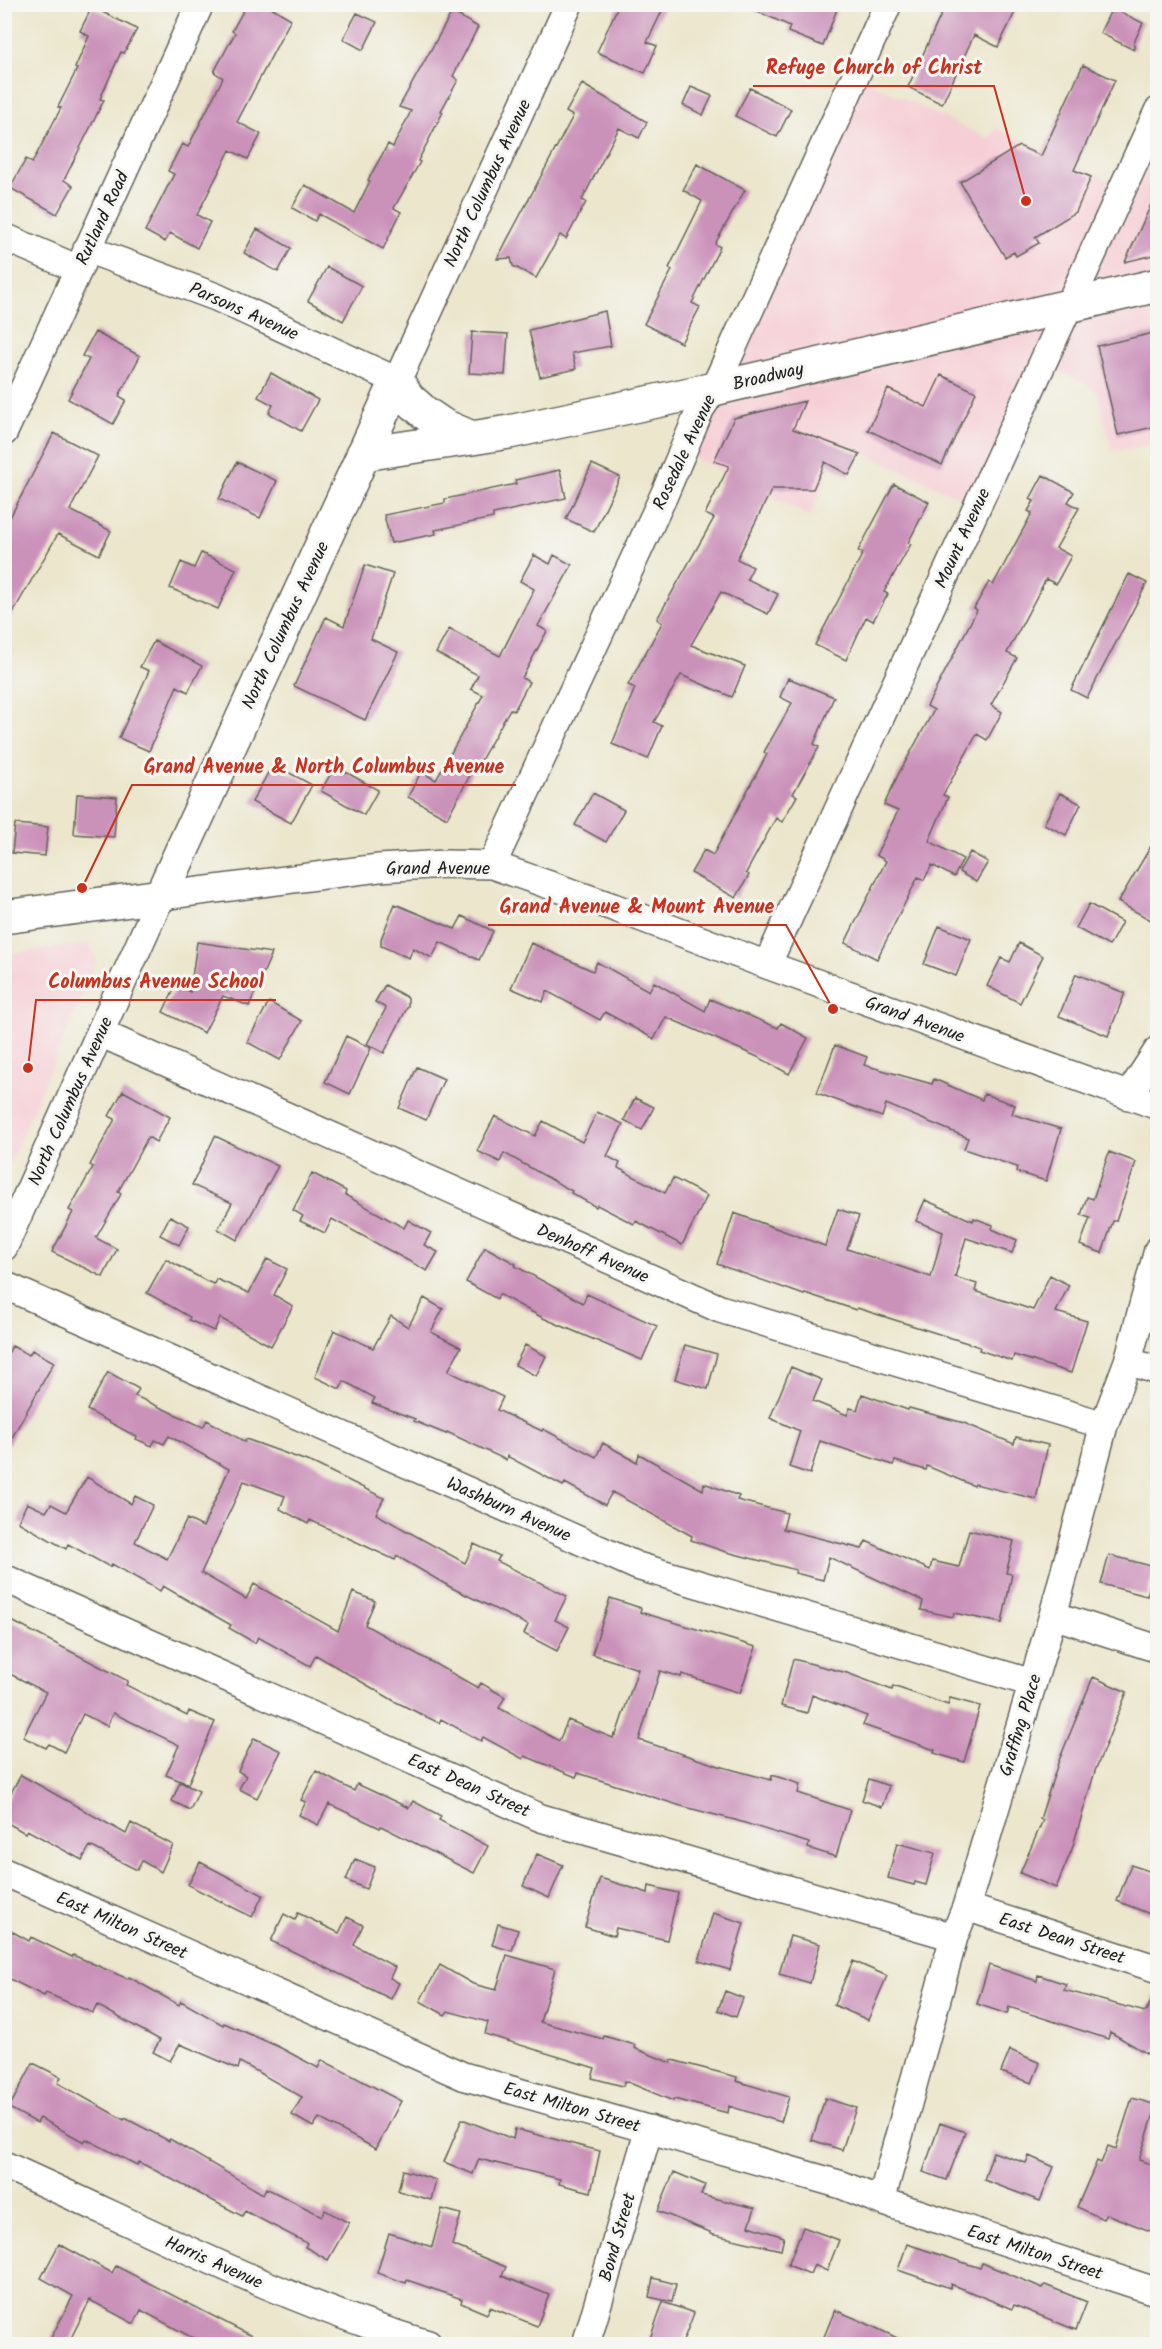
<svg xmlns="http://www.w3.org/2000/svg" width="1162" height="2349" font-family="Kalam,sans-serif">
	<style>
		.built { fill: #f6cfd6 }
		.building { fill: #ca91b9 }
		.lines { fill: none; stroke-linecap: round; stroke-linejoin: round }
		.minor-casing { stroke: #64635a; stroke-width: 30 }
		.tertiary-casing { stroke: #64635a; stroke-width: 36 }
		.minor { stroke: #fff; stroke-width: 27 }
		.tertiary { stroke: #fff; stroke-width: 33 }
		.labels { text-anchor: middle; stroke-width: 6; stroke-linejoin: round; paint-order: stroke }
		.street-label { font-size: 18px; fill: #1c1c1c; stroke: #f6f6f2 }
		.leader { fill: none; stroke: #c8321e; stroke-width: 2 }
		.callout-dot { fill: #c8321e; stroke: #f6f6f2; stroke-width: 2 }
		.callout-label { font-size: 20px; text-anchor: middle; font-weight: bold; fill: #c8321e; stroke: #f6f6f2; stroke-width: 6; stroke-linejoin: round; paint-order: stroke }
	</style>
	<rect width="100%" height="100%" fill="#f6f6f2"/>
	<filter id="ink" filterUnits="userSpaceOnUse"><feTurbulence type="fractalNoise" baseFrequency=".0167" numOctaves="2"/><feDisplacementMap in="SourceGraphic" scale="12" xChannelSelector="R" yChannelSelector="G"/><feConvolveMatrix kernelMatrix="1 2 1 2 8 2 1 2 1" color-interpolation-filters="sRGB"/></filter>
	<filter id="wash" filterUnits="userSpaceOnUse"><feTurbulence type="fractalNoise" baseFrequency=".008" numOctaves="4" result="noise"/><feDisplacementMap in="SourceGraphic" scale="24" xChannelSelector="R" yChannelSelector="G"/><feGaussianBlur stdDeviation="1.35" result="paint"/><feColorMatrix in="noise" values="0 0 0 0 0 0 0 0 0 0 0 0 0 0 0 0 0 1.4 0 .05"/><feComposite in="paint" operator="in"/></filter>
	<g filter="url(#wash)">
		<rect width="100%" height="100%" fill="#ebe6cc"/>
		<path class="built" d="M858,77L989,139L996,128L1125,188L1157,123V444L1112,451L1097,390L1047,365L978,506L842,443L810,516L685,453Z
			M89,944L97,961L5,1175V954Z"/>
		<g id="blocks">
			<path class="building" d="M247,4H266L291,19L237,122L261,134L248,159L230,150L197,215L210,222L197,248L170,233L165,242L145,231L174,174L168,171L182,144L188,147L223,78L214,72L235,33L232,31Z
				M619,4H653L663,9L647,42L657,46L645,73L597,52Z
				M741,4H839L823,46L788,32L790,26Z
				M946,4H1019L998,47L974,35L942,104L908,87Z
				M92,7L137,29L124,53L121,52L100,99L104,100L64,180L73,186L57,214L10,188L26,159L32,163L61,108L58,107L77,69L75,68L89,36L80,31Z
				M1112,8L1143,23L1134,42V50L1100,33Z
				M452,12L478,27L453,76L458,80L441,111L443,112L418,161L420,162L394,208L401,212L383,249L319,214L315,221L292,208L305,185L354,213L370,181L368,180L388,144L393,147L411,111L399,107Z
				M357,13L377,22L363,50L343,39Z
				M1083,65L1115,80L1074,170L1091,177L1076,212L1035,237L1039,243L1016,256L1014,252L1005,257L960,182L1019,146L1041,156Z
				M582,84L647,122L639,138L619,128L582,200L586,202L566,239L560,235L536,278L513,266L511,258L497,259L573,116L566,112Z
				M691,87L712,96L703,115L683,105Z
				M750,88L791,109L777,137L735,116Z
				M697,164L745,190L715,244L720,247L692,303L700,307L681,343L644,324L672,270L669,268L702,201L683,190Z
				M1158,189V254L1125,262Z
				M257,229L291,248L278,272L244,253Z
				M327,267L362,286L343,321L308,301Z
				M605,311L611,346L572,353L576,369L540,377L529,330Z
				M95,332L140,356L119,396L126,400L113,424L68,399L89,359L82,356Z
				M472,332L508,334L505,375L469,373Z
				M1158,332V426L1118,435L1097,346Z
				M271,373L318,400L301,431L269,413L273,405L258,397Z
				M941,375L976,392L942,465L868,430L888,389L926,407Z
				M805,401L793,429L860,454L849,475L825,462L813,489H772L737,559L753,567L747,579L778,594L768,614L721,592L691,645L745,666L732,697L681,675L654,722L662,726L648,759L612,744L635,688L628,685L662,623L657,619L714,518L705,514L729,466L714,461L734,418Z
				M54,433L98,456L70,510L111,531L99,555L58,534L4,628V529Z
				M237,462L277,481L260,518L219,499Z
				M592,464L620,477L594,532L566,519Z
				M560,470L566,498L493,514V518L435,530L436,534L391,543L384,515L445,503V499L516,484L515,480Z
				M1043,475L1074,492L1068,502L1079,508L1056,548L1071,556L1056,584L1046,579L1007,653L1017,658L991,705L1002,712L987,740L977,734L943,795L948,797L929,841L963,859L954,877L932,865L924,880L918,877L877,959L845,943L886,861L876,855L898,811L884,805L898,775L934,710L927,706L977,610L974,608L989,582L993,585L1032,513L1028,511L1034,501L1030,499Z
				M894,484L929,502L908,543L911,544L884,592L888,594L873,621L866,617L846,660L815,645L863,553L858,551Z
				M201,553L236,569L218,609L170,588L181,562L194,568Z
				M534,555L550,564L554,555L572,565L538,626L547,631L522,678L529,682L514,711L510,709L476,769L474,768L447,818L408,797L421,772L436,780L483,695L471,689L478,675L436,653L449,629L500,656L534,589L520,581Z
				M365,565L393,574L371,639L398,652L365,720L294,686L326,617L344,626Z
				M1129,574L1147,583L1087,698L1071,690Z
				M154,641L202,666L188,692L177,686L149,751L119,738L149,671L140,667Z
				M788,678L834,697L814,744L819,747L793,794L797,796L782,822L776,818L746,873L749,875L736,898L691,873L704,850L713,855L767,754L764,752L792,703L780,697Z
				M273,764L312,785L291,823L252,802Z
				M335,766L378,790L364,815L321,791Z
				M593,793L624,810L606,842L575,825Z
				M1060,793L1081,804L1066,835L1044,824Z
				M77,794L117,797L114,837L74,834Z
				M15,824L48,827L45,856L12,853Z
				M1158,834V924L1118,902Z
				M970,852L988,862L976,882L959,872Z
				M395,904L455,929L462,916L493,931L479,960L440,942L432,958L413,948L409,958L381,946V939Z
				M1089,904L1122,922L1109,946L1076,928Z
				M939,926L971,939L956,976L924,964Z
				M197,942L272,953L249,1006L223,996L204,1033L163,1012L176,985L190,992Z
				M531,943L593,971L597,962L649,991L654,982L705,1011L710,999L778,1028L781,1023L808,1038L789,1074L760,1058L666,1017L654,1039L605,1012L600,1020L547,991L543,1002L511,988Z
				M1019,943L1043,956L1020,1003L987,986L1001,958L1010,962Z
				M1076,974L1125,993L1108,1036L1059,1016Z
				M385,985L408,998V1006L384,1053L367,1044L386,1008L375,1002Z
				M269,1002L302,1021L280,1060L247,1042Z
				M346,1036L371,1048L350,1094L325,1082Z
				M835,1045L867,1057L864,1065L932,1084L934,1079L982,1100L984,1094L1015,1105L1012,1114L1061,1129L1046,1181L1016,1172L1017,1167L964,1149L968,1138L886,1104L882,1117L817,1093Z
				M417,1067L444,1079L426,1120L399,1108Z
				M123,1091L170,1117L156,1142L148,1137L118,1192L121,1194L96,1238L117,1249L103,1277L52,1252L73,1212L69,1210L93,1167L90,1165L115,1119L109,1116Z
				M635,1098L654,1107L642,1130L624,1120Z
				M597,1112L623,1124L607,1156L620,1163L618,1168L665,1193L673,1178L707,1196L682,1245L636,1221L634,1224L597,1205L596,1207L571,1193L572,1191L504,1153L500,1162L477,1151L495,1116L535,1136L543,1121L582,1142Z
				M215,1136L278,1166L237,1240L218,1229L232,1203L192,1185Z
				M1109,1152L1136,1162L1116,1221H1113L1102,1253L1080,1245L1090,1218L1081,1215L1087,1197L1093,1199Z
				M312,1173L346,1191L345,1195L404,1228L408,1220L431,1233L424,1245L438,1252L427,1271L332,1219L325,1233L300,1221L303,1216L293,1210Z
				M925,1200L973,1221L974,1218L993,1225L992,1229L1017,1240L1012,1253L966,1238L955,1277L977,1284L975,1291L1033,1310L1050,1275L1069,1285L1056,1312L1087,1321L1071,1373L1014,1355L1012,1361L979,1350L980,1347L857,1308L856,1310L805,1293L804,1295L717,1264L734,1213L825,1246L838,1209L859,1216L847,1249L931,1277L943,1232L916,1221Z
				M170,1216L189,1226L179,1245L160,1235Z
				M485,1247L516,1264L515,1266L583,1303L587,1294L657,1326L642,1360L543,1318L499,1294L497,1299L466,1282Z
				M166,1259L206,1281L214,1284L216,1279L249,1293L267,1259L287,1269L274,1295L293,1306L271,1346L220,1318L214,1331L189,1320L190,1317L147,1293Z
				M424,1298L443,1309L431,1332L461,1347L448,1371L503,1397L497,1410L542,1431L543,1429L596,1457L603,1443L637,1462L639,1454L703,1490L704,1483L739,1496L737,1500L787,1513L783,1529L862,1549L866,1541L930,1570L932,1561L959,1567L969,1530L1014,1541L1006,1573L1012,1574L1002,1623L954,1613L953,1617L921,1610L923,1601L829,1557L823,1580L795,1573L796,1570L723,1551L691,1540L692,1536L612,1492L605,1505L565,1483L563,1486L507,1456L506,1460L447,1432L446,1434L414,1421L415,1419L372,1403L375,1398L344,1381L340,1389L315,1377L334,1330L373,1348L391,1316L408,1327Z
				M525,1345L546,1356L536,1376L515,1365Z
				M685,1345L717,1354L708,1389L675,1379Z
				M12,1346L29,1355L32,1350L54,1362L4,1452V1361Z
				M791,1367L822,1380L813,1401L847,1415L850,1408L857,1410L862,1394L908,1410L909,1408L964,1423L1014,1444L1016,1437L1048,1445L1036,1499L975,1484L974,1486L927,1466L926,1470L895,1461L893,1465L820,1441L810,1474L789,1467L800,1431L770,1418Z
				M108,1372L139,1389L135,1396L203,1427L207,1420L245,1442L246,1439L315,1464L384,1498L376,1514L465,1563L474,1544L500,1556L497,1561L567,1596L555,1620L569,1627L557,1651L524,1634L528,1625L452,1588L397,1556L395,1560L310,1520L308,1524L280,1509L285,1496L244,1481L201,1573L246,1599L254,1584L338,1631L353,1592L375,1601L365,1625L478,1688L481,1683L505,1697L499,1708L559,1741L568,1720L613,1738L614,1734L616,1735L638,1669L592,1654L610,1598L641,1608L640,1612L756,1647L740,1693L682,1674L681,1677L660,1671L639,1740L719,1766L771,1780L772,1775L800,1784L798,1793L850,1810L836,1857L808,1848L809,1843L735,1820L681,1806L578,1773L576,1777L525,1756L523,1759L483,1737L481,1741L441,1719L439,1723L396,1702L316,1655L310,1666L258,1637L255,1643L229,1628L231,1625L163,1586L160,1591L112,1564L110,1567L68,1544L66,1549L18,1522L27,1503L46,1512L51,1504L66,1512L87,1477L131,1504L135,1496L153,1505L135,1542L167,1559L187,1519L203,1527L229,1469L169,1436L164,1444L155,1440L152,1446L136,1439L137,1437L87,1410Z
				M1109,1555L1155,1567L1147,1596L1101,1584Z
				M4,1617L128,1681L126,1685L187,1716L189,1711L215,1722L188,1784L166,1775L179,1745L113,1713L107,1726L83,1714L64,1752L49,1744L46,1748L23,1737L46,1692L4,1671Z
				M793,1659L847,1673L892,1690L893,1686L948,1705L950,1698L980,1706L964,1762L934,1753L935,1750L863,1725L867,1716L812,1695L807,1713L781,1706Z
				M1093,1677L1127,1692L1095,1771L1072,1849L1056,1888L1020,1873L1043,1820L1040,1819L1058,1763Z
				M254,1738L281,1751L257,1798L239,1789L246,1776L238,1771Z
				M316,1771L354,1791L357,1784L409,1808L413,1801L441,1816L439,1820L488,1846L474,1873L381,1826L380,1828L329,1804L318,1825L299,1815L306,1802L301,1800Z
				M21,1775L126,1834L131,1823L173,1845L161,1872L142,1861L137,1870L90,1846L82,1860L27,1830L25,1833L4,1821V1805Z
				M869,1779L889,1786L882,1807L862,1800Z
				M180,1782L199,1791L190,1810L172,1801Z
				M897,1843L935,1853L926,1885L915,1882L914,1885L888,1878Z
				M537,1854L563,1865L549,1898L523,1886Z
				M355,1859L375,1867L366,1889L346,1880Z
				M200,1862L263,1895L252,1917L188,1885Z
				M1131,1865L1158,1874V1895L1150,1914L1117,1901Z
				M600,1878L648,1893L649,1886L678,1893L667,1940L616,1928L614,1936L585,1927Z
				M298,1913L339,1933L347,1917L363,1925L354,1945L395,1967L390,1978L399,1983L391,1999L271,1941L284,1914L295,1920Z
				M713,1913L744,1923L730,1970L699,1961Z
				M498,1924L518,1930L512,1951L492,1945Z
				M4,1927L29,1941L31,1937L72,1957L73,1955L128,1979L129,1977L179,2005L181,2001L223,2025L224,2023L279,2047L318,2068L322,2060L401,2101L376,2149L319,2118L313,2127L292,2115L302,2097L240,2062L238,2069L180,2044L170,2061L153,2052L160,2040L97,2005L93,2013L46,1993L44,1996L4,1976Z
				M790,1936L820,1944L810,1983L779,1974Z
				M507,1955L555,1969L540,2022L603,2039L604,2036L635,2045L634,2048L671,2063L672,2060L737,2077L736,2081L789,2097L781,2122L729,2106L728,2113L674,2099L673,2101L625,2081L623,2086L592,2078L595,2068L485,2034L488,2022L448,2011L445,2015L420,2001L440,1965L473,1984L496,1990Z
				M853,1961L887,1976L868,2020L834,2005Z
				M989,1965L1037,1981L1038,1975L1066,1984L1064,1990L1145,2012L1158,1991V2045L1151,2056L1110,2032L1108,2039L1009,2007L1007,2014L977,2004Z
				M725,1991L743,1998L736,2017L718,2010Z
				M1010,2050L1040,2063L1032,2083L1001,2072Z
				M33,2063L61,2077L58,2083L124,2120L125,2118L169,2141L170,2139L263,2194L266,2188L322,2216L325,2210L349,2223L328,2260L305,2247L307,2243L245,2211L242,2216L139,2162L137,2165L86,2139L84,2142L40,2118L37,2123L9,2108Z
				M825,2098L856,2108L842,2150L812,2140Z
				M1132,2098L1157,2105L1139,2160L1158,2167V2234L1106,2214L1103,2219L1077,2207L1097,2161L1101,2163L1108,2146L1116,2149Z
				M462,2119L513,2139L515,2129L600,2151L591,2192L559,2184L560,2179L479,2159L473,2174L444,2162Z
				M940,2123L965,2132L947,2180L923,2172Z
				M993,2152L1026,2163L1029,2156L1054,2167L1040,2201L984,2180Z
				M403,2170L436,2180L431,2200L398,2191Z
				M674,2172L705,2185L701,2195L755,2208L749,2226L784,2237L781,2250L710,2234V2232L658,2211Z
				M442,2209L461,2214L452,2245L506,2267L502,2276L549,2295L537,2326L490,2307L487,2314L461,2303L462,2299L407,2280L406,2283L377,2273L389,2233L432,2247Z
				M803,2227L839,2240L827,2271L814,2265L810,2274L788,2265Z
				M59,2244L112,2273L116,2266L267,2344H204L141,2310L134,2324L90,2300L68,2344H64L51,2338L73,2296L41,2278Z
				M907,2244L980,2268L982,2263L1043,2288L1045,2285L1087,2302L1076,2330L1014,2305L1012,2309L951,2284L950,2288L898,2270Z
				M653,2278L676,2284L672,2302L649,2297Z
				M663,2302L694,2313L682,2344H648Z
				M835,2310L859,2320L910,2344H821Z"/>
		</g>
	</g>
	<g filter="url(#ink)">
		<use href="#blocks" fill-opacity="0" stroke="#64635a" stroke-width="1.5"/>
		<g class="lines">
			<defs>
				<path id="minor" d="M4,237L78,269
					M87,249L216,297L397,381L569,4
					M4,432L200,4
					M492,865L664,495L701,408L714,389L888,4
					M767,965L1158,111
					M100,1033L720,1309L1104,1425
					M1128,1096L1158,1050
					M4,1247L161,896L379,868L445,864L492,865L613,907L767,965L1158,1106
					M4,1285L637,1566L1032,1683
					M1128,1361L1158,1371
					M4,1578L541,1818L954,1937
					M1053,1615L1158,1649
					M4,1872L463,2076L842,2185L881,2201L1158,2292
					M966,1907L1158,1969
					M4,2165C145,2228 280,2300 428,2344
					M881,2201L954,1937L966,1907L1053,1615L1104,1425L1128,1361L1158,1250
					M586,2344L649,2129"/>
				<path id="tertiary" d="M397,381L408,398L425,413L444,426L472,438L509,432L714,389L1158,285
					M363,454L472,438
					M4,917L161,896L397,381"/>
			</defs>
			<use href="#minor" class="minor-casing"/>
			<use href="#tertiary" class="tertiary-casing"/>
			<use href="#minor" class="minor"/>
			<use href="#tertiary" class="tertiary"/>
		</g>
	</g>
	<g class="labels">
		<g class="street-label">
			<text transform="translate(487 183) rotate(-65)" y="6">North Columbus Avenue</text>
			<text transform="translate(102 218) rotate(-65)" y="6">Rutland Road</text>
			<text transform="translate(244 311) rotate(24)" y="6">Parsons Avenue</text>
			<text transform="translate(768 376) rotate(-13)" y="6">Broadway</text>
			<text transform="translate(684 452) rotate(-65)" y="6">Rosedale Avenue</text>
			<text transform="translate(962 538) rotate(-65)" y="6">Mount Avenue</text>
			<text transform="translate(285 625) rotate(-65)" y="6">North Columbus Avenue</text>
			<text x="438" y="874">Grand Avenue</text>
			<text transform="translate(915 1019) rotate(20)" y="6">Grand Avenue</text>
			<text transform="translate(70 1101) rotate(-66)" y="6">North Columbus Avenue</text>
			<text transform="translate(593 1253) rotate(24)" y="6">Denhoff Avenue</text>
			<text transform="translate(509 1509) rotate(24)" y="6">Washburn Avenue</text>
			<text transform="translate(1020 1725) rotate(-73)" y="6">Graffing Place</text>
			<text transform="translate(469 1785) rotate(24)" y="6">East Dean Street</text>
			<text transform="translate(122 1925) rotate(24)" y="6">East Milton Street</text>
			<text transform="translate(1062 1938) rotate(18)" y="6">East Dean Street</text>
			<text transform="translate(572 2107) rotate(16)" y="6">East Milton Street</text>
			<text transform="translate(617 2237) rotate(-74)" y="6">Bond Street</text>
			<text transform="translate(1035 2252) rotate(18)" y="6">East Milton Street</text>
			<text transform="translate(214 2262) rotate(24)" y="6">Harris Avenue</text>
		</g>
	</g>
	<path class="leader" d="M1026 201L994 86H753M82 888L132 785H516M833 1009L786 925H488M28 1068L36 1000H276"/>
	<g class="callout-dot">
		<circle cx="1026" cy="201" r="6"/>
		<circle cx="82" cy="888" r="6"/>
		<circle cx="833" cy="1009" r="6"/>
		<circle cx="28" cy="1068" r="6"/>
	</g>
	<g class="callout-label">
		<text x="874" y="74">Refuge Church of Christ</text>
		<text x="324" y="773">Grand Avenue &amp; North Columbus Avenue</text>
		<text x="637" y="913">Grand Avenue &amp; Mount Avenue</text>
		<text x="156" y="988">Columbus Avenue School</text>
	</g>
	<rect width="1162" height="2349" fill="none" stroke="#f6f6f2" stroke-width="24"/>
</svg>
